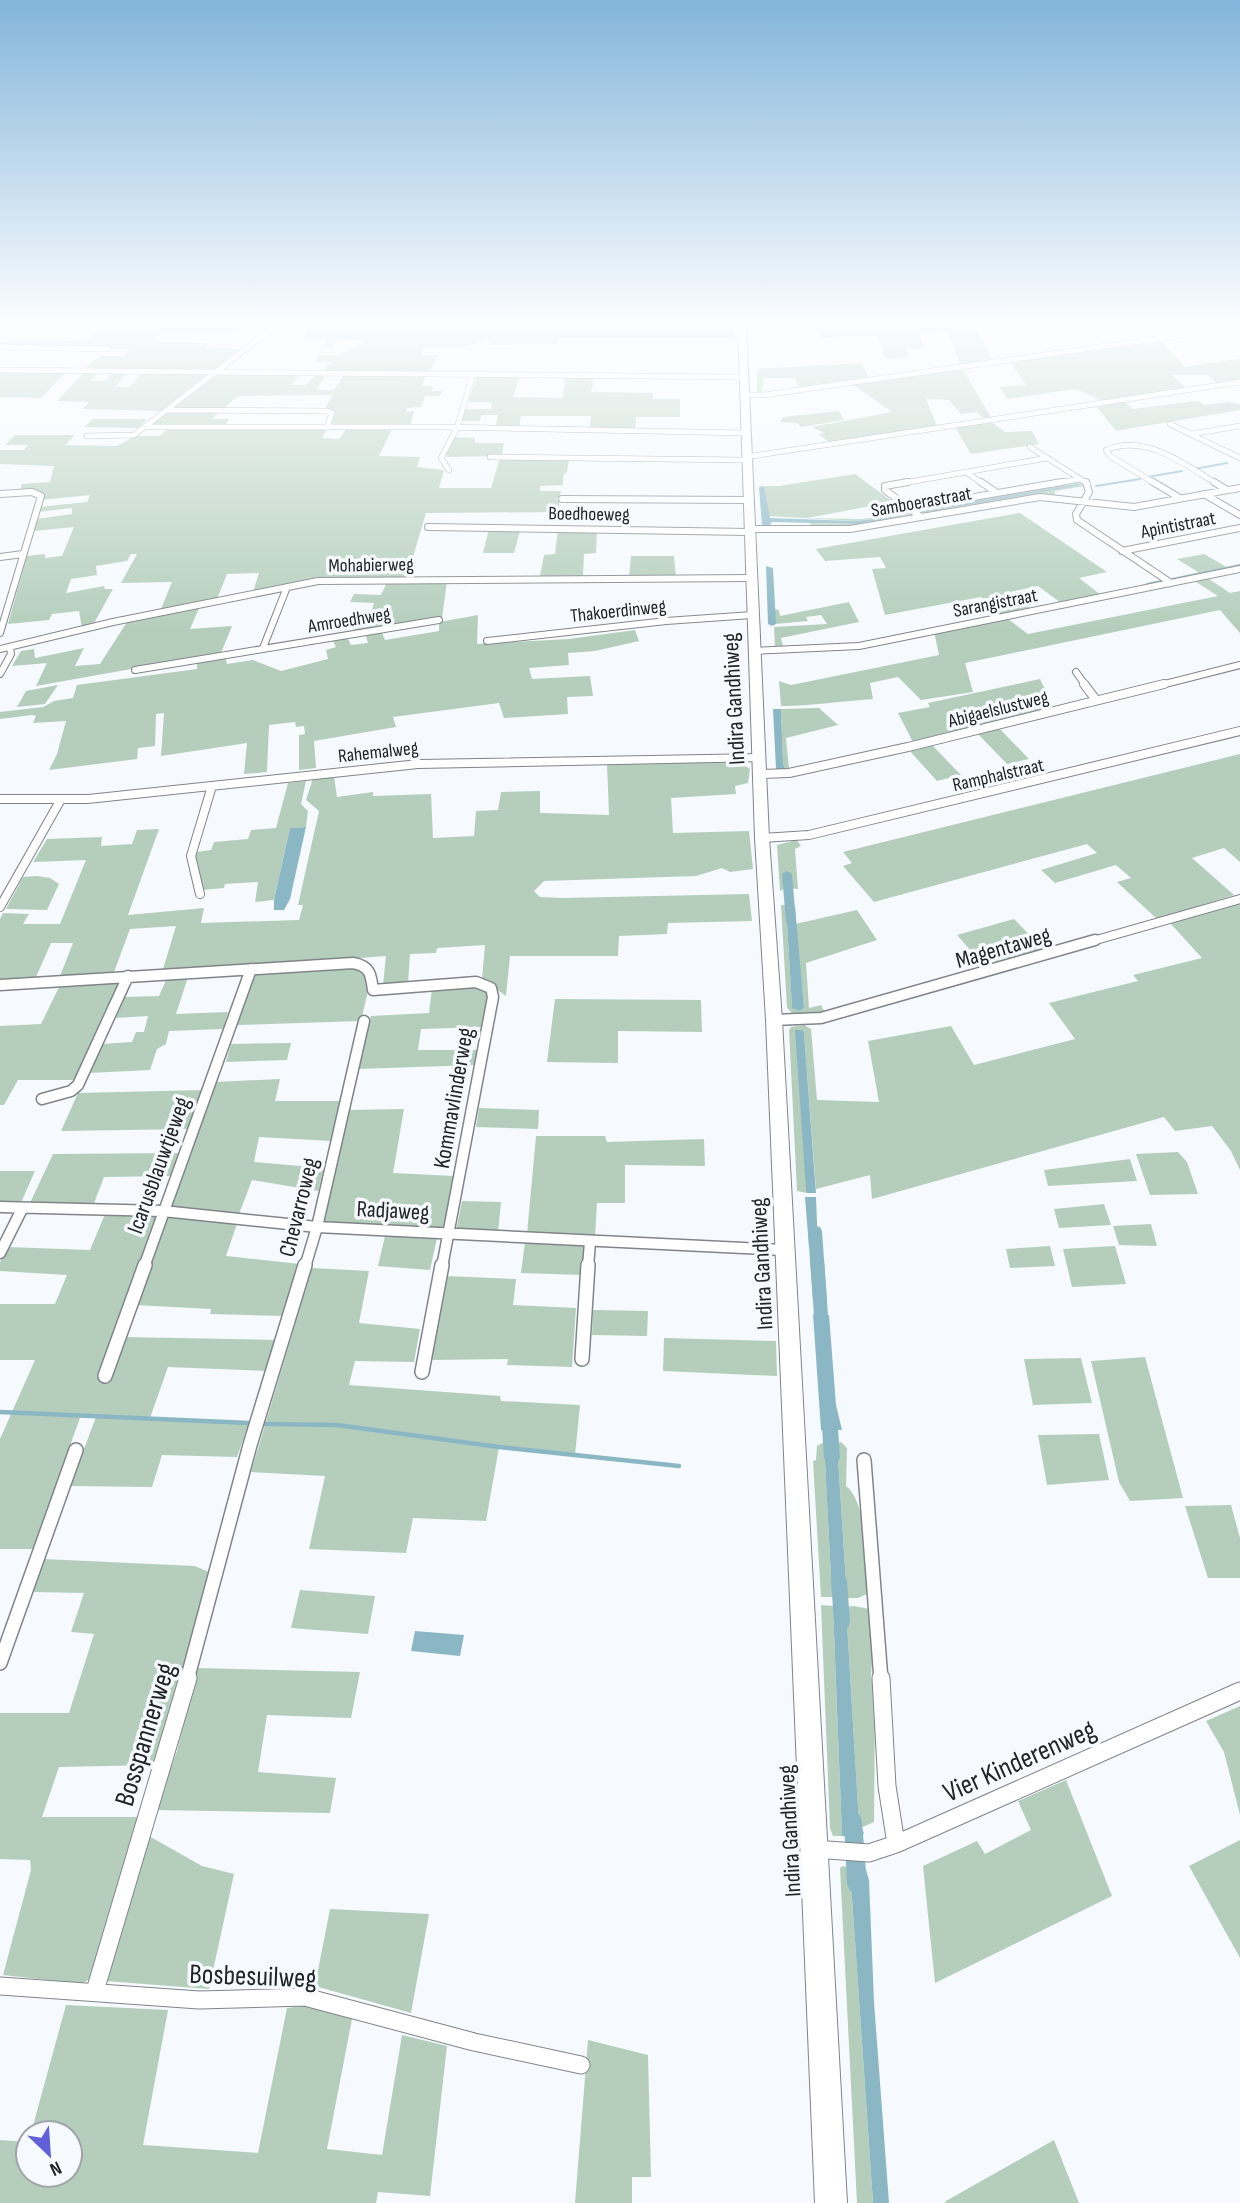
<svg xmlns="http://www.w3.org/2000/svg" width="1240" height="2203" font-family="'Sofia Sans Condensed',sans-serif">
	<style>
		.green { fill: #b4cebb }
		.water { fill: #8bb7c5 }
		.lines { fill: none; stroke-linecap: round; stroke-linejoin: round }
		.stream-far1 { stroke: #8bb7c5; stroke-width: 2 }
		.stream { stroke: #8bb7c5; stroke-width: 4.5 }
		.canal { fill: #8bb7c5; fill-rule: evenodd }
		.street-far5-casing { stroke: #80858b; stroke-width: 6 }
		.street-far4-casing { stroke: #80858b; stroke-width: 8 }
		.street-far3-casing { stroke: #80858b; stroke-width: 10 }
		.street-far2-casing { stroke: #80858b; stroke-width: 13 }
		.street-far1-casing { stroke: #80858b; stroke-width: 16 }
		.street-casing { stroke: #80858b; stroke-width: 19 }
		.secondary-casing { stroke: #80858b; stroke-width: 2 }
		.primary-casing { stroke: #80858b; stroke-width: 2 }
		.street-far5 { stroke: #fff; stroke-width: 5 }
		.street-far4 { stroke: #fff; stroke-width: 6 }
		.street-far3 { stroke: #fff; stroke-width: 8 }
		.street-far2 { stroke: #fff; stroke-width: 10 }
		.street-far1 { stroke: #fff; stroke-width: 13 }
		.street { stroke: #fff; stroke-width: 17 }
		.secondary { fill: #fff; fill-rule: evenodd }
		.primary { fill: #fff; fill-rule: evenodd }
		.labels { text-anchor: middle; stroke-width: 7; stroke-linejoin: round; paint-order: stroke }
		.far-street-label { font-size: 19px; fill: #222426; stroke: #f6fafe }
		.street-label { font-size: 23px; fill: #222426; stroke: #f6fafe }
		.near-street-label { font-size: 28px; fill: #222426; stroke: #f6fafe }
	</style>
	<rect width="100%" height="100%" fill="#f6fafe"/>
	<path class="green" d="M101,324H238L237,326H240L235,333H161L152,342L210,343L205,348L244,349L218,370H84L99,356H124L130,349L0,347V342L86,341Z
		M340,324H735V338H560L558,344L490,345L488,340L463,347H424L421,355H438L430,372H323L330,362H314L319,355H342L346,350L355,348L366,340L338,339L333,347H323L327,339L303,338L309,326Z
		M832,324H974L993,362L961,366L948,332L920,334L923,348L906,349L909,358L886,359L878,336L821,338L817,326Z
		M1160,340L1185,367L1240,359V381L1218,384L1207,375H1172L1186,388L1104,402L1076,389L1007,399L1000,387L1026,385L1010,361Z
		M862,363L869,380L783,391H775L799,388L795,378H764L762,392H770L757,393V369Z
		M962,368L992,419L987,420L976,412L961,414L949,400L926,399L938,428L832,444L818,434L824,433L812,427L892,412L852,384Z
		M0,371L66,372L41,398L0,397Z
		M84,372H98L91,381H105L112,373H127L115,387H129L143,373L215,374L163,411L83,409L89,402L57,401Z
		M219,374H301L291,385H305L316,375H326L316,390H334L344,375H426L422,386H433L432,391H442L440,396H425L421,407L407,408L406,412L414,411L410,427H328L333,412L324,410L333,395L238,396L223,409H170Z
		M477,376H520L513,397L563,398L565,377L594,378L591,392L653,393V399H680V417H636L635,430H590L591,416H521L519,429H495L498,415H481L480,421H460L464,409H491L492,402H468Z
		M1124,401L1132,409L1197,401L1205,405L1229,402L1240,404V410L1116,431L1096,406Z
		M169,410L220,411L212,419H229L225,426H148Z
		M839,411L844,420L801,427L797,423L780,422L783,417Z
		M93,419H147L138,428L84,427Z
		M991,422L1005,432L1032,431L1039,444L971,454L955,427Z
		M168,428L327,429L322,438L339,439L346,429H392L379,456L420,457L417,467L444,470L439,488H491L500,458L569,459L567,472L563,475V485L540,486V491H561L560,498L555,499L560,500L558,512L426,513L407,577L316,579L253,592L259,573L227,574L217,599L160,611L172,582L121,583L137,554H131L127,561L96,566L97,575L71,579L66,593L104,586L105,589H113L93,625L82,628L79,611L52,614L49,620L8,624L27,556L45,554V558L62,556L74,527L34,531L36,519L72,514V508L38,512L39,507L87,502L90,495L41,500L20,490L22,484L50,482L54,466L0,464V450H24L28,445H5L15,435H75L65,445L117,446L135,436H160Z
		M453,437L475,438V443H504L502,456L446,457Z
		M855,474L893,502L807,518L863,519L907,511L914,515L860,526L811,528L810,523L858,524L906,515L856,521L767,516L764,486H779Z
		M1079,481L1086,486L1055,491V496L923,514L916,511L917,508Z
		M1020,513L1107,572L1079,578L1101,595L1061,603L1038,586L1010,592L1031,609L1000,615L981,597L885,615L872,569L886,568L880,557L825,561L816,549Z
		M489,529L520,531L514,553H483Z
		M558,530H597L596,553L584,554L583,576H540L544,555L555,554Z
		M1204,554L1230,569L1203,575L1177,559Z
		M631,556H674L676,577L629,576Z
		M1206,577L1230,593L1240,591V633L1220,610L965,663L973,692L921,700L898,677L870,683L873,699C842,701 812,706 781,706L779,681L791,685L939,655L934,631L1005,617L1028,634L1218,596L1193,580Z
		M447,581L442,618L353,632L358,620L369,619L374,603L350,602L354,594L381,595L387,582Z
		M849,602L859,622L781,638L783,646L775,647L774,627L827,624L821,615L806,617L808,621L775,624L774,609L779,610L780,616Z
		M200,606L190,629L232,626L221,653L36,686L47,663L12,666L21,651L34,649L35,658L84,648L75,666L100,664L127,622Z
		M478,615L477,644L569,639L635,630L639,641L595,651L568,653L569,665L529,668L532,679L590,676L593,696L567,697L568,714L504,718L499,703L393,717L396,727L314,741L316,768L299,770V735L305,734L304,726L296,727L295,722L269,725L267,772L244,774L247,743L161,756L164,713L156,714L155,746L138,748L137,759L49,770L57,754L66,721L33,723L36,716L32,715L0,719V712L43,707L54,701L73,698L77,685L197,669V661L225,656L227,664L253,660L281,671L328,659L326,650L336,647L332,639L347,637L351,645L368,643L365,633L381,631L385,640L439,631V622Z
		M1040,679L1054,708L914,744L898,713L930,707L928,703Z
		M58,685L45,704L17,707L26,691Z
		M819,708L838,725L786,738L789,769H785L783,763L781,709Z
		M997,726L1029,759L1007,764L976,732Z
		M930,743L961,775L937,781L908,749Z
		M1240,754V862L1224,848L1192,858L1234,895L1157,919L1117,882L1131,878L1116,865L1055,883L1041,870L1097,853L1087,844L874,902L843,866L852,863L843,852Z
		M731,762L741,763L750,769L748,783L735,786L736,794L671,798L673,833L749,831L753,869L730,872L722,868L696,876L544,881L534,891L540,897L563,898L749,894L752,921L668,923L667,934L619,936L618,956H510L506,996L482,979L485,945L437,948L436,953L410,954L408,984L383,985L386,956L244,967L163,969L176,926L130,929L114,972L60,976L73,943H51L36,977L0,979V919L3,913L29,914L23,924H60L86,860L33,862L47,839L102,837L101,846L132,844L137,830L159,829L128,915L204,908L201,923L299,920L303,905H298L319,811L306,800L313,778L334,776L337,797L373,792V796L431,794L433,838L474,836L476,811L498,810L501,792L540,791V813L609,815L607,764Z
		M306,781L301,804L308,811L306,827L290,828L274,900L255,902L258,882L225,884L224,888L202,890L194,858L196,852L211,850L214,842L248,839L251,830L276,828L288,783Z
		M797,840L801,846L795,849L798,889L785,888L780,891L777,845Z
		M37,876L50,878L59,884L47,910L6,909L23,877Z
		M1240,902V1170L1231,1151L1212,1126L1175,1131L1164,1117L872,1199L870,1175L816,1189L804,1033L796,1030L807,1193L797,1191L789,1030L791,1027L804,1025L811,1029L817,1100L879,1102L868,1041L951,1026L974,1065L1075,1039L1049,1003L1138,981L1133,975L1202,958L1170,923Z
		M781,905H786L792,1007L800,1011L804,1008L795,924L857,910L877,940L806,963L809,1008L821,1005L825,1013L794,1015L787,1008Z
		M1014,919L1045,951L985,967L957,935Z
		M353,966L367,974L368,991L361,1021L237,1025L251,979L255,974Z
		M188,977L176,1014L228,1012L223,1029L169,1031L166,1044L157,1049L150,1070L89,1073L102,1044L132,1042L136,1032H144L148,1016L116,1018L125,997L159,996L167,978Z
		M124,979L77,1080H18L4,1105H0V1026L41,1024L61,983Z
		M477,985L488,990L489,999L484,1027L421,1029L418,1050H477L475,1065L358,1069L371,1016L429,1013L432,988Z
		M555,999L701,1000L702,1032L618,1031V1063L547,1062Z
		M291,1043L287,1060L226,1062L231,1044Z
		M280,1079L275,1101H342L332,1141L259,1137L254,1162L324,1168L318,1191L252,1180L239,1214L169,1208L215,1082Z
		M203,1090L189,1129L61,1131L78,1093Z
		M479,1108L539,1110L538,1129L476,1127Z
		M404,1109L393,1173L454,1176L445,1230L323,1223L349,1110Z
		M536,1136H605L607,1142L704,1139L705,1166L625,1165V1203H597L595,1237L527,1234Z
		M1178,1152L1187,1162L1198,1194L1150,1195L1136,1154Z
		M180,1153L171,1176L104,1177L93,1206L29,1205L53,1154Z
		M1130,1159L1137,1181L1048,1186L1044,1170Z
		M0,1171H35L20,1205L0,1204Z
		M462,1201L501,1202L498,1233L456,1231Z
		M1104,1204L1111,1225L1059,1228L1054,1209Z
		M105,1214L158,1216L98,1380L108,1381L123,1337L277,1340L268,1371L168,1367L150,1418L249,1423L237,1457L162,1455L152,1487L70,1486L96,1417L81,1415L33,1549H0V1439L35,1360H0V1304H55L67,1275L0,1271V1262L8,1247L90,1250Z
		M167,1215L238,1221L226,1256L300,1264L284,1316L210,1314L211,1309L135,1305Z
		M1151,1224L1157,1246L1119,1245L1113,1226Z
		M385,1236L437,1238L430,1270L378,1266Z
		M525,1242L585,1245L582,1275L521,1273Z
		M1050,1246L1055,1266L1010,1268L1006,1249Z
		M1115,1246L1126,1284L1072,1287L1063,1249Z
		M312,1268L369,1271L359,1323L420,1329L414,1362L355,1361L349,1385L500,1396L501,1401L580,1405L575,1455L499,1447L486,1521L413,1518L406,1553L309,1549L325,1476L251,1472Z
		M446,1276L516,1279L513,1305L576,1308L572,1367L507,1365L508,1359L432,1360Z
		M593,1310L648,1311L647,1336L592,1335Z
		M664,1338L776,1341L777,1376L663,1371Z
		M1145,1357L1183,1498L1130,1501L1119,1482L1091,1361Z
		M1081,1358L1092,1403L1033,1405L1024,1359Z
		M1099,1434L1109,1480L1047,1485L1038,1435Z
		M824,1442L832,1597H821L813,1461L816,1460L817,1446Z
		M841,1442L847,1448L846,1486C867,1501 868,1568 867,1594L858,1598H847L837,1443Z
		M1231,1505L1240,1538V1578H1208L1185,1506Z
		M43,1559L195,1566L211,1573L157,1765L59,1767L42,1817H140L91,1978L82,1984L3,1975L31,1870L30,1860L0,1859V1713H69L94,1634L71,1632L84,1593L32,1592Z
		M300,1590L375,1596L368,1634L291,1628Z
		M821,1605L833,1606L842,1836H833L830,1828Z
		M854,1606L869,1609L873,1646L871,1675L875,1709L874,1822L863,1827L859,1823L846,1607Z
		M197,1668L360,1672L351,1718L267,1715L258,1772L336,1778L330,1813L155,1810L177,1751Z
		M1240,1706V1815L1224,1752L1206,1721Z
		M1066,1780L1112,1896L935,1983L923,1866L977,1841L985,1854L1031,1830L1018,1801Z
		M149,1836L202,1866L234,1874L209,1989L105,1981Z
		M1240,1840V1958L1189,1866Z
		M843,1866L850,1868L873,2203H857L840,1868Z
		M330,1909L429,1914L411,2013L315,1986Z
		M66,2005L168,2010L143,2145L258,2153L287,2008L308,2005L352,2019L327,2149L382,2155L402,2035L447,2046L430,2196L378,2192L376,2203H0V2140L28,2142V2175H70V2133H31Z
		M588,2040L648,2055L651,2177H632V2203H575Z
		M1054,2140L1079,2203H945L946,2201Z"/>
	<path class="water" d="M764,486L770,518L856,521L907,515L858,524L772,522L769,526H762L759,487Z
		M773,709H781L783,763L785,769H776Z
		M306,827L290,899L284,910H274V900L290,828Z
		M786,905L795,906L804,1008L800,1011L792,1008Z
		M795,1030H802L804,1033L816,1193H807L806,1190Z
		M805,1197H816L818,1248L809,1247Z
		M810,1260H824L827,1302L813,1301Z
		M813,1314L829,1315L836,1405L842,1430H821Z
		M824,1442L837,1443L847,1598L832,1597Z
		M833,1606L846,1607L859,1823L864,1833L861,1837L842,1836Z
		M415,1631L464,1635L460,1656L411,1651Z
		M850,1868L866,1870L869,1880L874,2002L889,2203H873Z"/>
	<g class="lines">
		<path class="stream-far1" d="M1195,469L1227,463
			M1148,477L1182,471
			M1096,486L1140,479
			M924,511L1078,485
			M1172,579L1240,565
			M1147,584L1161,581"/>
		<path class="stream" d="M0,1412L249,1423
			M264,1424L337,1425L499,1447L679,1466"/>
		<path class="canal" d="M766,566L773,568L776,624L772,626L768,624Z
			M787,871L792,874L796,922L791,925L786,922L782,874Z
			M815,1226L820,1227L822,1231L829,1329L827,1333L822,1335L817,1333L815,1329L808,1231L810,1227Z
			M829,1406L834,1408L837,1413L840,1458L837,1463L832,1465L827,1463L824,1458L821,1413L824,1408Z
			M839,1573L845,1575L847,1581L850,1622L848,1628L842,1630L836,1628L834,1622L831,1581L833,1575Z
			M853,1813L860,1815L862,1822L867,1884L864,1891L857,1894L850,1891L847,1884L844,1822L846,1815Z"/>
		<defs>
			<path id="street-far5" d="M0,347L109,349
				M0,370L743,377
				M743,395H764L1240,327
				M167,410L327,411L332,413L327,428
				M1170,424L1240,458
				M145,427H442L745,433
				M1191,434L1240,426
				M87,436L134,435L278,324
				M1030,447L1088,484
				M490,457L746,460
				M746,457L1240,382
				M449,470L441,458L457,428L473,374
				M966,472L983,484
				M898,484L1047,458
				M1052,484L1080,479
				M1156,484L1110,456L1106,450C1144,433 1185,464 1217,484"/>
			<path id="street-far4" d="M908,482L885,486V490L921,517
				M981,482L997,493
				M1086,482L1089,492L1076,514L1077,520L1171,583
				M1153,482L1180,498
				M1214,482L1227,490
				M0,494L32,492L41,496L0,633
				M1204,494L1240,515
				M562,499L748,500
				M909,508L1062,482
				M428,527L749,532
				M749,529H850L1040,497L1134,507L1240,488
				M1122,551L1240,528
				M0,557L23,554
				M487,641L666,621L752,615
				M263,648L287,587
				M0,649L113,622L318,581L751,578
				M754,651L859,646L1240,569
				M135,670L439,620
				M1076,672L1086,686
				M0,674L11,654L10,647
				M1157,686L1240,665"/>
			<path id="street-far3" d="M1084,684L1096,700
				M762,774L789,773L908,747L1164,684
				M762,838L809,835L1240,731
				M200,894L191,856L212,786
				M0,907L60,801
				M1089,942L1240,899"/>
			<path id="street-far2" d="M0,985L353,963C370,966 371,974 373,990L476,982L491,988L493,997L442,1267
				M774,1020L821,1018L1095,940
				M42,1099L71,1091L78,1085L128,976
				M0,1207L163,1211L317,1227L784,1250
				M0,1253L22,1209
				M144,1267L251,969
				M305,1267L317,1227L364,1021
				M588,1267L590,1242"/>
			<path id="street-far1" d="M582,1359L588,1265
				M422,1372L442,1265
				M105,1376L145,1265
				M864,1460L881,1680
				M0,1663L76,1450
				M187,1680L250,1445L305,1265"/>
			<path id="street" d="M881,1678L887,1786L896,1844
				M814,1849L869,1853L896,1844L1240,1691
				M0,1986L199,2000L305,1997L474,2042L581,2065
				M95,1991L188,1678"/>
			<path id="secondary" d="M761,754L765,755V761L418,768L88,803H0V795H88L418,760Z"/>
			<path id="primary" d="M738,324H746L769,838L782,1020L847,2203H815L766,1020L755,838Z"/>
		</defs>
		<use href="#street-far5" class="street-far5-casing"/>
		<use href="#street-far4" class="street-far4-casing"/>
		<use href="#street-far3" class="street-far3-casing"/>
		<use href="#street-far2" class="street-far2-casing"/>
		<use href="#street-far1" class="street-far1-casing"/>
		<use href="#street" class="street-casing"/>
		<use href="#secondary" class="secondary-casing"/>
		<use href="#primary" class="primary-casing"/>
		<use href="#street-far5" class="street-far5"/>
		<use href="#street-far4" class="street-far4"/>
		<use href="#street-far3" class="street-far3"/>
		<use href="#street-far2" class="street-far2"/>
		<use href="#street-far1" class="street-far1"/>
		<use href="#street" class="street"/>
		<use href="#secondary" class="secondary"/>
		<use href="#primary" class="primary"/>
	</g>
	<linearGradient id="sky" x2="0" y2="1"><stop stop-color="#83b5da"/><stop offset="0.51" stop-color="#fbfdff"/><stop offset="1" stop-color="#fbfdff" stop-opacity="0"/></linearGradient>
	<rect width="1240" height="632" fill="url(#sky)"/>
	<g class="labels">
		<g class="far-street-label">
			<text transform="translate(921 501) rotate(-10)" y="7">Samboerastraat</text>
			<text transform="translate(589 513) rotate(1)" y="7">Boedhoeweg</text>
			<text transform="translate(1178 524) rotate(-11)" y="7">Apintistraat</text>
			<text transform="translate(371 564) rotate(-1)" y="7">Mohabierweg</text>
			<text transform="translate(995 602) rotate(-11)" y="7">Sarangistraat</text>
			<text transform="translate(618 610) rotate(-6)" y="7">Thakoerdinweg</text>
			<text transform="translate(349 619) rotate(-9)" y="7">Amroedhweg</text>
			<text transform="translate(998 708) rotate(-14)" y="7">Abigaelslustweg</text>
			<text transform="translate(378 751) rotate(-6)" y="7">Rahemalweg</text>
			<text transform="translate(998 774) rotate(-13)" y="7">Ramphalstraat</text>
		</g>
		<g class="street-label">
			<text transform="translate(733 699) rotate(-93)" y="8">Indira Gandhiweg</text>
			<text transform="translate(1003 947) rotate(-16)" y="8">Magentaweg</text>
			<text transform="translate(453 1098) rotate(-80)" y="8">Kommavlinderweg</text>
			<text transform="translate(158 1165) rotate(-70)" y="8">Icarusblauwtjeweg</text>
			<text transform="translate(298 1207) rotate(-76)" y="8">Chevarroweg</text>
			<text transform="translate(393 1210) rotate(3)" y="8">Radjaweg</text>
			<text transform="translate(761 1264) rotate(-93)" y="8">Indira Gandhiweg</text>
			<text transform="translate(789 1831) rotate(-93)" y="8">Indira Gandhiweg</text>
		</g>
		<g class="near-street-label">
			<text transform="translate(144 1734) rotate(-73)" y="10">Bosspannerweg</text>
			<text transform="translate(1019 1760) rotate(-24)" y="10">Vier Kinderenweg</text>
			<text transform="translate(253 1975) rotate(2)" y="10">Bosbesuilweg</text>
		</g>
	</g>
	<g transform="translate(49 2154) rotate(155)"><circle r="33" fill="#f6fafe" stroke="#a1a4a8" stroke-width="2"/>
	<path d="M0-5L12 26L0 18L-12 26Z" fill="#6160d9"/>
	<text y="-10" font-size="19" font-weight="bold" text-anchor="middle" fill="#222426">N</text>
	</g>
</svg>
